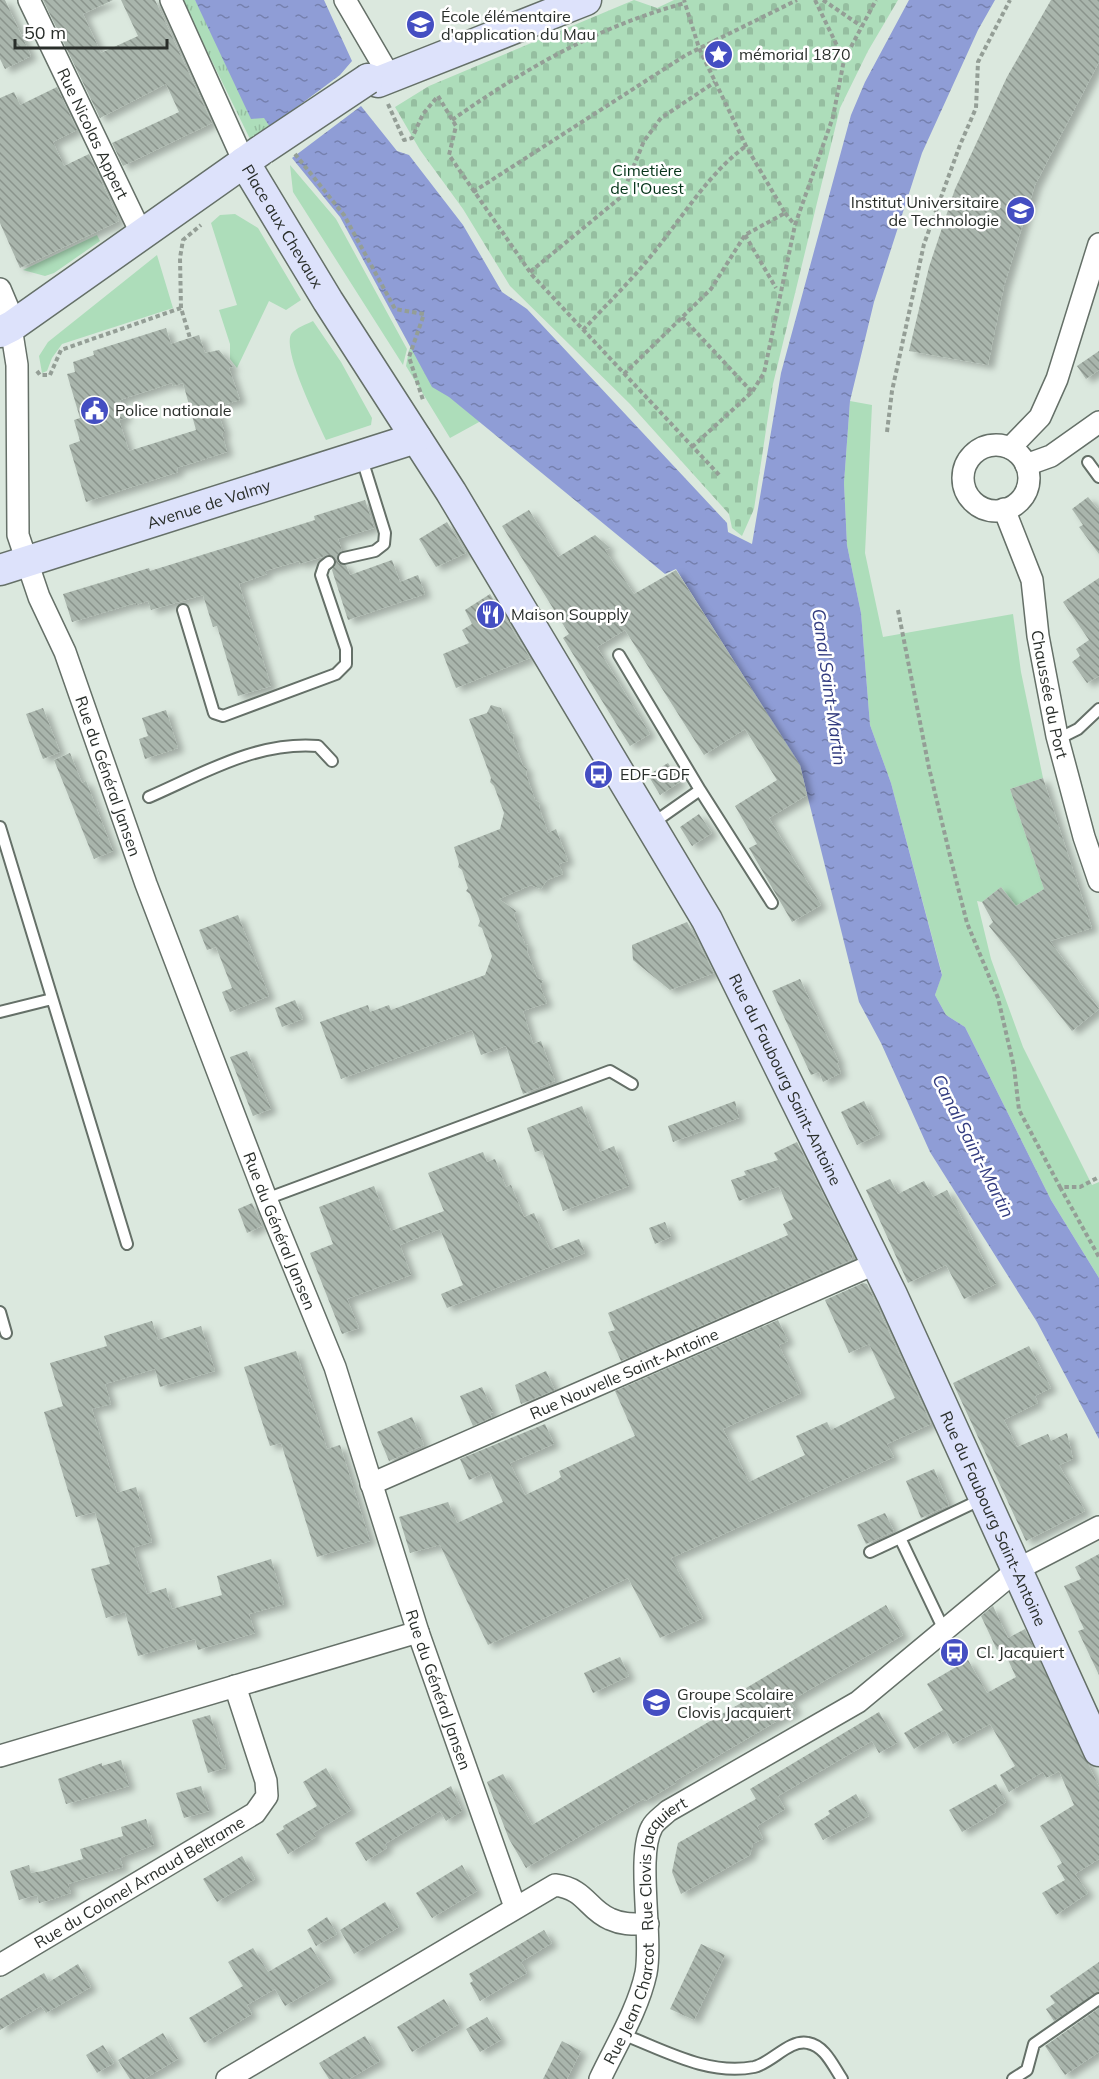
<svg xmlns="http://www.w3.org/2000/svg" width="1099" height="2079" font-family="Mulish,sans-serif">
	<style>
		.green { fill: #adddba }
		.cemetery { fill: url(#cemetery-stones) }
		.park { fill: url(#park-tufts) }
		.water { fill: url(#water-ripples) }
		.building { fill: url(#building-back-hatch); fill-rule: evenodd; filter: url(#shadow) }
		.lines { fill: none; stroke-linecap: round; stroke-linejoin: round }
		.lane-casing { stroke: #657068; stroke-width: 14 }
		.street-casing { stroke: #657068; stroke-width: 24 }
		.secondary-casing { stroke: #657068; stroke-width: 33 }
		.path { stroke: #949e96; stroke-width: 4; stroke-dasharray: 4.5 3; stroke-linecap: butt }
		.lane { stroke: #fff; stroke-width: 10 }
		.street { stroke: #fff; stroke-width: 21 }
		.secondary { stroke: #dde2fb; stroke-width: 30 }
		.secondary-bridge-casing { stroke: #657068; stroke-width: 33; stroke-linecap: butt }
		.secondary-bridge { stroke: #dde2fb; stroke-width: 30 }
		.labels { text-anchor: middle; stroke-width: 5; stroke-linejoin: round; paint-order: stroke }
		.poi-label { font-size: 16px; fill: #292e2a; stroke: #fff; text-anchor: start }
		.street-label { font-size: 16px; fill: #292e2a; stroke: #fff }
		.park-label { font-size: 16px; fill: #053419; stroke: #fff }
		.water-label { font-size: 18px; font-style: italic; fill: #333c80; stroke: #fff }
	</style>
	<defs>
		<pattern id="cemetery-stones" width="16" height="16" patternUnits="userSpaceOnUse" patternTransform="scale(1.5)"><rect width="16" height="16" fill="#adddba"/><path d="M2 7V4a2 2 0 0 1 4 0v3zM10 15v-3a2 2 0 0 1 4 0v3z" fill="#95bea0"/></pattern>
		<pattern id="park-tufts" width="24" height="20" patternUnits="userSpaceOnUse" patternTransform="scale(1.5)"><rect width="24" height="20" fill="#adddba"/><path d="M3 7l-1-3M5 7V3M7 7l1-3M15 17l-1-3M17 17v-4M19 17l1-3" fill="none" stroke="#95bea0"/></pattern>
		<pattern id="water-ripples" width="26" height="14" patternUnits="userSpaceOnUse" patternTransform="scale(1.5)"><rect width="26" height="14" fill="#8f9dd6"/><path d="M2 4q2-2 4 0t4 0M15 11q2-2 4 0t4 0" fill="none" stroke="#7580ae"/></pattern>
		<pattern id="building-back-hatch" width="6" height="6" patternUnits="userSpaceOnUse" patternTransform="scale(1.5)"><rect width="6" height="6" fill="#a9b5ac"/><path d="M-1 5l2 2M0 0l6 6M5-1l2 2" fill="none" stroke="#8a948c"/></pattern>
		<filter id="shadow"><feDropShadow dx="6" dy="4" stdDeviation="3" flood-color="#0004"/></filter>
	</defs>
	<rect width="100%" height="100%" fill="#dbe8de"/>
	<path class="green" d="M290,165L336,219L407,349L403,365L293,192Z
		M235,214L258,228L301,300L286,310L269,301L237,368L230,359V344L219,310L237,305L211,223L220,215Z
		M97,235L100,241L54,273L45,276L23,270Z
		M157,255L173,308L62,344L52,358L47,371L42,373L39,356L48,342Z
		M313,321L341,362L372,418L371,425L326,440C318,422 280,347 292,333C296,328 307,324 313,321Z
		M426,321L490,416L450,438L406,366L409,350Z
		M850,401L872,405L865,553L883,637L1013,614L1021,672L1043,778L1010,789L1044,889L1016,906L1001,887L982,902L977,901L991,959L1023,1047L1092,1185L1099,1182V1278L1051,1200L965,1027L946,1015L935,995L942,974L891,783L870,725L861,613L847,545L844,483Z"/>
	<path class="cemetery" d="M634,0L657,8L674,0H898L868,51L840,108L773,384L754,509L742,536L732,528L729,514L630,404L510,286L463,209L420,150L395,107L429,86Z"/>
	<path class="park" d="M182,0H195L270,127L250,139Z"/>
	<path class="water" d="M195,0H324L352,61L340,75L270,127L264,118L251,119Z
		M909,0H995L978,30L922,153L874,302L850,401L844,483L847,545L861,613L870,725L891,783L942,975L935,995L946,1015L965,1027L1051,1200L1099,1278V1439L1037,1322L930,1152L881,1043L859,1002L800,766L676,569L665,574L449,397L432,387L340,217L292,158L361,106L397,151L409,155L463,225L502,292L527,309L727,523L728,532L752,544L781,373L851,115L865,82Z"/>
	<path class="building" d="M0,0H5L31,56L5,69L0,59Z
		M43,0H113L83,14L101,53L138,36L121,0H155L212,123L123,166L112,143L179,112L166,84L100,118Z
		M1051,0H1099V62L1035,185L1004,286L988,365L909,351L929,267L955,189L1007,77Z
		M57,87L77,130L53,142L64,166L89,154L119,221L20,268L0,223V98L14,92L20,105Z
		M166,328L171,344L199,335L205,353L219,350L233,367L229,368L240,400L216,407L225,433H222L227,452L177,468L178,472L86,502L69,445L80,441L74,420L80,418L67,374L75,372L73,362L94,355L93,351ZM172,383L173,386L183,383L196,430L129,451L119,420L126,418L120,400Z
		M1099,351V370L1086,379L1077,366Z
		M1088,497L1099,510V554L1079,527L1083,525L1072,509Z
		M365,500L374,528L338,539L342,551L337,555L338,563L346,565L350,575L392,560L400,582L418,575L425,594L348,620L332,570L336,560L328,555L300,564L299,561L265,571L267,574L239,584L271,686L238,696L217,626L213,627L203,595L151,610L148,601L136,605V603L72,622L63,594L149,568L150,571L315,520L314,516Z
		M529,510L558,557L595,535L610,548L605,550L634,594L676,570L800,765L807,795L769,818L821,905L792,922L749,848L757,844L735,806L777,780L745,729L704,755L625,630L597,647L650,734L630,746L563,638L569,634L502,526Z
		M447,522L466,553L436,567L419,539Z
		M1099,578V676L1087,683L1072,662L1080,656L1076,649L1089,640L1063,602Z
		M490,594L530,658L456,688L443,654L469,643L462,630L472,624L465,610Z
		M491,705L501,708L510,732L514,734L513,740L523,766L527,769L526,774L535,800L540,803L539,807L548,833L556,829L568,861L559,864L563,874L547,880L541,889L531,885L499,899L516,911L514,915L525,944L528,945L527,951L537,978L543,980L540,986L547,1003L523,1011L533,1044L541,1041L555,1081L523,1094L506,1046L481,1055L472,1030L341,1079L320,1022L368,1005L370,1012L389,1005L391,1010L485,975L492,956L482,928L478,926L480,921L470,894L466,891L468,888L462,870L458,867L459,864L454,847L500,829L504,813L494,786L490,782L491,778L469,719L487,713Z
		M43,708L60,752L43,759L26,714Z
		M166,710L178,748L145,759L139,739L148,736L142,718Z
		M70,753L82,783L86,781L113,851L94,859L54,760Z
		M668,763L680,782L660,795L648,775Z
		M1043,778L1092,928L1050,941L1099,1009L1072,1031L989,926L993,922L982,902L1001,887L1016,906L1044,889L1010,789Z
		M699,814L712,833L692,846L680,827Z
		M238,915L269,996L230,1012L222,992L232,988L216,947L207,950L199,930Z
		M687,922L714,973L670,990L633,960L632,945Z
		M800,979L839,1062L837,1063L841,1073L823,1082L819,1072L811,1075L772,991Z
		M295,1000L303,1019L282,1027L275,1008Z
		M247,1051L271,1109L253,1116L230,1057Z
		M735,1101L739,1118L673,1142L668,1126Z
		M864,1101L880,1134L857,1145L841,1112Z
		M582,1106L600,1152L614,1146L629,1186L563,1211L542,1150L535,1152L527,1128Z
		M797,1142L853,1255L851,1260L621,1361L608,1332L615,1330L608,1313L788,1235L783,1224L793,1219L779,1186L739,1201L731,1180L746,1175L744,1171L778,1160L774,1153Z
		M483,1152L487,1162L495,1159L506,1187L511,1185L524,1217L534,1213L550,1250L579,1239L585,1253L447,1308L441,1294L463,1285L440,1229L400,1245L411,1275L347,1299L359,1328L342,1334L310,1253L333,1244L319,1207L374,1186L391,1231L444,1211L428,1173Z
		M890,1179L898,1194L924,1181L933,1197L947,1190L996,1284L964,1299L946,1265L908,1283L866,1190Z
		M252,1203L262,1226L247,1233L238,1209Z
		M665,1222L671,1237L655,1244L649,1228Z
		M863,1283L867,1284L931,1424L887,1444L894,1457L671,1558L703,1618L660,1638L628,1578L488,1645L440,1545L410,1553L399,1517L448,1502L457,1523L503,1502L489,1471L469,1480L460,1459L545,1424L554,1444L510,1463L525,1495L555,1481L561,1477L559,1471L635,1436L615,1391L778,1320L788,1341L779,1345L801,1393L723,1429L749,1482L805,1455L796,1436L827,1422L831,1430L895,1398L869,1344L849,1353L825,1300Z
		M152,1321L158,1340L201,1326L215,1371L160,1387L155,1369L105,1384L111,1404L92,1409L117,1493L136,1487L152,1542L133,1548L147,1594L166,1588L172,1609L222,1595L217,1576L271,1559L284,1604L249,1614L255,1633L198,1650L195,1639L138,1656L125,1612L106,1618L91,1569L110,1564L95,1512L76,1517L44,1412L63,1406L50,1363L107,1346L104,1336Z
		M1029,1346L1051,1388L1035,1396L1038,1403L1004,1420L1017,1447L1048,1434L1051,1441L1067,1433L1073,1459L1059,1465L1085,1511L1026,1541L953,1383Z
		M296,1351L327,1449L340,1445L370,1541L317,1557L281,1443L270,1446L244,1367Z
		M546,1371L555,1390L521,1404L515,1385Z
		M482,1387L493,1412L490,1413L492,1417L473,1426L460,1396Z
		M412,1417L424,1445L389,1461L377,1432Z
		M934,1469L949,1505L921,1518L906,1481Z
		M885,1513L894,1531L866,1544L857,1525Z
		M1099,1554V1675L1078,1631L1084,1629L1064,1586L1081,1579L1075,1567Z
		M886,1605L903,1635L790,1701L796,1710L675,1781L676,1783L645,1801L643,1799L526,1868L509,1839L487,1782L503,1774L532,1825L741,1703L736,1694Z
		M993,1606L1008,1638L1025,1629L1099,1787V1859L1075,1874L1088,1893L1056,1915L1042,1893L1065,1880L1057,1866L1062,1863L1040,1826L1074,1805L1059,1771L1046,1778L1043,1772L1009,1792L1000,1775L1015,1766L990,1724L953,1744L945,1730L914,1749L904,1733L943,1710L927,1684L968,1660L987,1693L1016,1677L1002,1647L997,1650L981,1616Z
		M620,1657L629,1676L593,1693L584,1673Z
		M879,1712L897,1743L879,1753L872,1741L778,1796L785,1809L757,1826L763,1839L753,1844L750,1855L681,1894L672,1872L678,1843L756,1799L750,1789Z
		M210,1715L226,1768L208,1773L192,1720Z
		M121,1760L129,1786L66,1804L58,1779L102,1763V1766Z
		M326,1768L351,1810L313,1833L316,1837L288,1854L276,1834L284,1829L283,1826L317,1806L303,1782Z
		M996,1784L1006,1802L995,1809L996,1812L962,1832L949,1810Z
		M201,1786L209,1811L184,1818L176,1793Z
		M451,1786L462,1811L446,1821L440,1811L385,1844L387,1848L366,1861L355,1843Z
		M856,1794L869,1816L823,1840L814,1824L830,1814L828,1811Z
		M146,1819L154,1845L120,1858L123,1867L68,1884L71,1893L50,1900L39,1903L37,1895L19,1900L10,1871L29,1865L31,1873L43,1871L83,1859L80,1849L123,1836L121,1827Z
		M242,1856L255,1879L217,1902L203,1879Z
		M462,1865L477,1891L432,1918L416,1893Z
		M385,1902L399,1927L354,1954L340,1930Z
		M327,1917L337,1934L316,1946L307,1930Z
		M544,1930L552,1943L521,1962L527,1973L480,2001L470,1983L473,1981L469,1974Z
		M701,1944L725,1955L694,2020L670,2009Z
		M311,1947L331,1979L285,2006L275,1989L247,2005L252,2014L204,2043L189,2018L243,1986L228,1962L253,1948L268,1972Z
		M1099,1962V1992L1054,2021L1046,2009L1055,2003L1050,1996Z
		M78,1964L91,1987L46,2013L41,2006L0,2030V1999L44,1973L49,1982Z
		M444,1999L459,2024L412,2052L397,2027Z
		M1099,2008V2052L1065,2075L1045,2046Z
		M487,2017L501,2040L480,2052L466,2029Z
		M163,2033L178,2059L144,2079H130L118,2060Z
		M365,2036L380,2061L349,2079H329L319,2063Z
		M562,2041L581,2051L567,2079H543Z
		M103,2045L114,2063L97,2073L86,2055Z"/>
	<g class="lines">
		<defs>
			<path id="lane" d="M1088,462L1099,477
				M344,558L375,551L384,544L385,533L361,456
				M183,610L214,713L223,716L336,674L346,664V649L321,575L324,566L329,562
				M619,655L700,790
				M1058,739L1078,729L1099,709
				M149,797C204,773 257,741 318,746L332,761
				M653,823L700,790L772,903
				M0,827L127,1244
				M0,1012L52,999
				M266,1199L610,1071L632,1084
				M0,1312L6,1333
				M870,1552L900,1538
				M944,1630L900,1538L982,1499
				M622,2034C664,2050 708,2076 754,2067C772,2063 789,2039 808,2043C825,2046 833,2066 842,2079
				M1013,2079L1027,2070L1034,2044L1099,1999"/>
			<g id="street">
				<path id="s1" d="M29,0L142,235"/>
				<path d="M171,0L244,162"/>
				<path d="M345,0L390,77"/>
				<path id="s2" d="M0,289L8,308L17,365L18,535L39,597L65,652L146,884L269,1206L335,1367L418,1632L515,1907"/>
				<circle cx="996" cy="478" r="33"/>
				<path d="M1010,448L1040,417L1057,379L1099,244"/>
				<path d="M1026,465L1051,456L1099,422"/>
				<path id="s3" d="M1004,509L1032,580L1038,636L1057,736L1084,837L1099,881"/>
				<path id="s4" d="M371,1484L877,1263"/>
				<path d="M0,1756L418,1632"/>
				<path id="s5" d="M0,1965L255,1813L267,1796L266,1781L235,1686"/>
				<path d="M227,2079L555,1885C586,1889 587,1909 610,1919C623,1925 634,1924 648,1924"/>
				<path id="s6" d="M600,2079C616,2045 638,2010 646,1973C653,1936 636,1855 652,1827C655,1821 663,1816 668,1811L858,1702L1018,1569L1099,1527"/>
			</g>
			<g id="secondary">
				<path d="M368,79L378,82L586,0"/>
				<path id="s7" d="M244,162L328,301L451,492L707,920L892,1295L1099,1751"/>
				<path d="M0,332L12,326L260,151"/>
				<path id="s8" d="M0,570L416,438"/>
			</g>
		</defs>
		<use href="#lane" class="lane-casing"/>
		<use href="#street" class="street-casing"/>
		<use href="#secondary" class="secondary-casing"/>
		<path class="path" d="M815,0L844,60
			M823,0L861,26
			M388,104L404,140L412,138L423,114L438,96L456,126L449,155L532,275L721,477
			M452,120C526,68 597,27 685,3
			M295,154L344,215L395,309L424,314L409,357L423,400
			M473,192L686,55L797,0
			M785,213L794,224
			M745,235L776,288
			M530,272L621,197L644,141L661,118L715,82
			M181,308L180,258L183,240L201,225
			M682,317L752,392
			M583,330C607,304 633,279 655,251C683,216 710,172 746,146
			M37,371L40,375H50L61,350L181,308L190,338
			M624,374L711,289L745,235L785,213L746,146L699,48L684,0
			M887,432L892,391L924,244L960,145L976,108L978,62L1010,0
			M692,447L752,392L764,373L795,225L833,117L844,60L876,0
			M898,610L929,768L951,860L967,923L998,998L1014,1067L1019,1110L1060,1187H1080L1099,1177
			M1060,1187L1099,1257"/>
		<use href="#lane" class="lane"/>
		<use href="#street" class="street"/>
		<use href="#secondary" class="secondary"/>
		<defs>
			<path id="secondary-bridge" d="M263,149L368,79"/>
		</defs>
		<use href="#secondary-bridge" class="secondary-bridge-casing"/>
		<use href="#secondary-bridge" class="secondary-bridge"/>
	</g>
	<defs>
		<symbol id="school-disc" viewBox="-11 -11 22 22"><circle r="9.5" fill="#444ec2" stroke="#fff"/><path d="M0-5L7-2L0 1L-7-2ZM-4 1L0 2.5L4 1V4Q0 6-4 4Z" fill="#fff"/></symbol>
		<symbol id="sight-disc" viewBox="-11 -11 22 22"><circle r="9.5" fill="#444ec2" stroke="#fff"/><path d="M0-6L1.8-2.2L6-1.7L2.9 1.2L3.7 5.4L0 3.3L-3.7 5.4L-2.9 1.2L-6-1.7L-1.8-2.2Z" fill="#fff"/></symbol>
		<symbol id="university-disc" viewBox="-11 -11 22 22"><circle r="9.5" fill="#444ec2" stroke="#fff"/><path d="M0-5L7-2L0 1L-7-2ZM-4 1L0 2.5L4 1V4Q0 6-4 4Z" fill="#fff"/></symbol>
		<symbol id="civic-disc" viewBox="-11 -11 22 22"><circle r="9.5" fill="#444ec2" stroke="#fff"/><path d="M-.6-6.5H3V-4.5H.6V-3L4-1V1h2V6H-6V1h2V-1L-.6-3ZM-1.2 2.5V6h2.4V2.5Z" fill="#fff"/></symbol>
		<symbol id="restaurant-disc" viewBox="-11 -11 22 22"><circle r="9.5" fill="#444ec2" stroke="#fff"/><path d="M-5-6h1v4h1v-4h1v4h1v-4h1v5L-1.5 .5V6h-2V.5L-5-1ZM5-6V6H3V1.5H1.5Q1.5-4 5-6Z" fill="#fff"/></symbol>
		<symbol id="bus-disc" viewBox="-11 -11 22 22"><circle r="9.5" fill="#444ec2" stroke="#fff"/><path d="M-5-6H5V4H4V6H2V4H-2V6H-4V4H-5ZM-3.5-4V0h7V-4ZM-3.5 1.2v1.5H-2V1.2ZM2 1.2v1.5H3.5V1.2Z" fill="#fff"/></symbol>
	</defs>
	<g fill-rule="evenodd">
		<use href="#school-disc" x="404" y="8" width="33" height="33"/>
		<use href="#sight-disc" x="702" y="38" width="33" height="33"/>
		<use href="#university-disc" x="1004" y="194" width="33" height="33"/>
		<use href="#civic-disc" x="78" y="394" width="33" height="33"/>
		<use href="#restaurant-disc" x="474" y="598" width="33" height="33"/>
		<use href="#bus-disc" x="582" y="758" width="33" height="33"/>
		<use href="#bus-disc" x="938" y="1636" width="33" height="33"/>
		<use href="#school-disc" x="640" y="1686" width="33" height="33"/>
	</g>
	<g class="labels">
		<g class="poi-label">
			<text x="441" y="22">École élémentaire<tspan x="441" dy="18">d'application du Mau</tspan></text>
			<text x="739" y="60">mémorial 1870</text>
			<text x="999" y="208" text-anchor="end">Institut Universitaire<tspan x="999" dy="18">de Technologie</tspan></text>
			<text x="115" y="416">Police nationale</text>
			<text x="511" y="620">Maison Soupply</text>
			<text x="620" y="780">EDF-GDF</text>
			<text x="976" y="1658">Cl. Jacquiert</text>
			<text x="677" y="1700">Groupe Scolaire<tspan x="677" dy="18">Clovis Jacquiert</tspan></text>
		</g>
		<g class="street-label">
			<text dy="6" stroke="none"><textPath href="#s1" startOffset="148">Rue Nicolas Appert</textPath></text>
			<text dy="6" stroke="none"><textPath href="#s7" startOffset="75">Place aux Chevaux</textPath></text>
			<text dy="6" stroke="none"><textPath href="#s8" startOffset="219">Avenue de Valmy</textPath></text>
			<text dy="6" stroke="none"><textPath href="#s3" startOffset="192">Chaussée du Port</textPath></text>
			<text dy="6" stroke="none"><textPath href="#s2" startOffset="506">Rue du Général Jansen</textPath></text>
			<text dy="6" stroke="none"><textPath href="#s7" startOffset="1066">Rue du Faubourg Saint-Antoine</textPath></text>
			<text dy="6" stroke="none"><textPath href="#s2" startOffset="992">Rue du Général Jansen</textPath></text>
			<text dy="6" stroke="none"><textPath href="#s4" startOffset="276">Rue Nouvelle Saint-Antoine</textPath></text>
			<text dy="6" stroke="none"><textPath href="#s7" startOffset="1552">Rue du Faubourg Saint-Antoine</textPath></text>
			<text dy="6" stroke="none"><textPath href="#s2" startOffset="1478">Rue du Général Jansen</textPath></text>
			<text dy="6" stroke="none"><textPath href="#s6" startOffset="232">Rue Clovis Jacquiert</textPath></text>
			<text dy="6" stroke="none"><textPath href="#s5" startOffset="162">Rue du Colonel Arnaud Beltrame</textPath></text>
			<text dy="6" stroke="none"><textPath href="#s6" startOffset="82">Rue Jean Charcot</textPath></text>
		</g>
		<g class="park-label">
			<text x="647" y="176">Cimetière<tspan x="647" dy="18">de l'Ouest</tspan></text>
		</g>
		<g class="water-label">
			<text transform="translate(829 687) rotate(82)" y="6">Canal Saint-Martin</text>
			<text transform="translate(973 1146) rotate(63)" y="6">Canal Saint-Martin</text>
		</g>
	</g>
	<path d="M15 39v9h152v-9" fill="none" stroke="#292e2a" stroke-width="3"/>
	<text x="24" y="39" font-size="18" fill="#292e2a" stroke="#ffffff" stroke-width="4.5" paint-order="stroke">50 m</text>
</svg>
